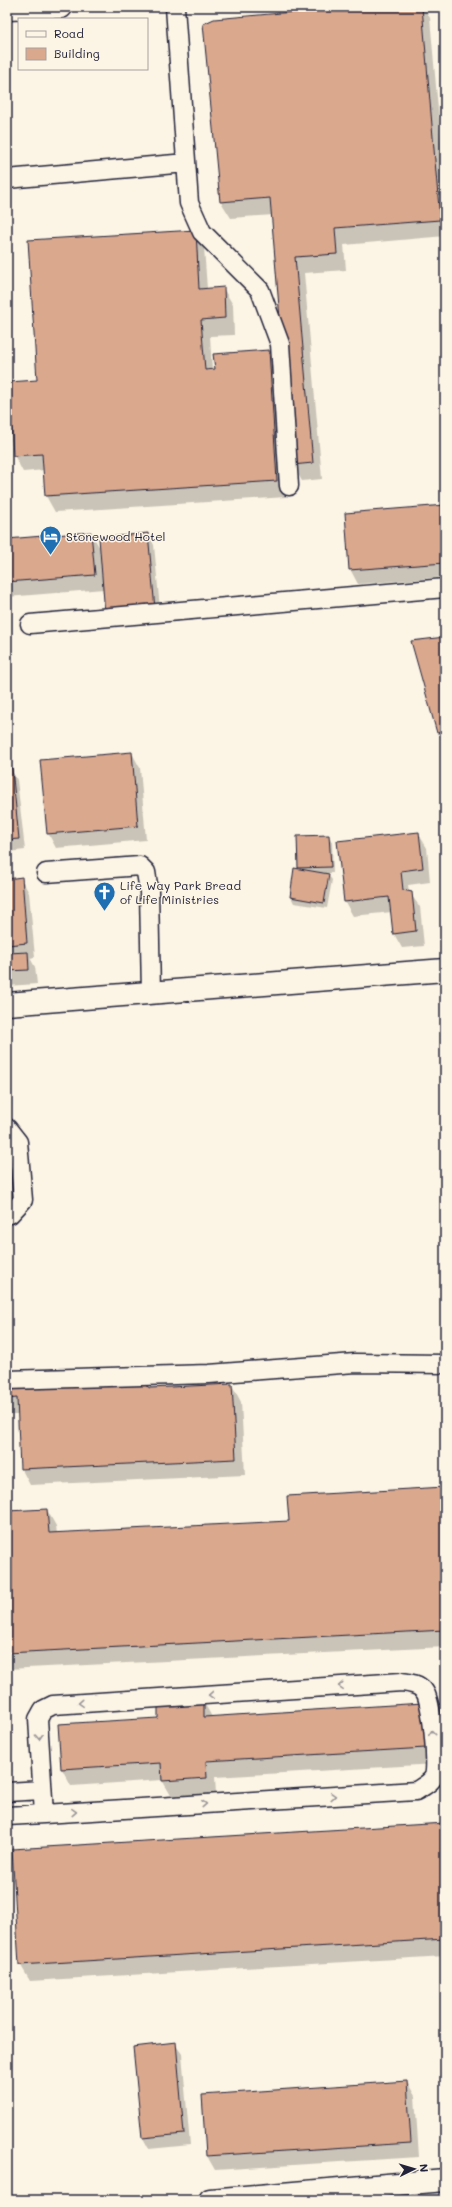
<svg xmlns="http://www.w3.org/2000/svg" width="452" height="2207" font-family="Mali,sans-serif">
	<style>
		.shadow { fill: #0003 }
		.building { fill: #daa88d; stroke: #22223b }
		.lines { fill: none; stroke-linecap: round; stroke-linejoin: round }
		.lane-casing { stroke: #22223b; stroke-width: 21 }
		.street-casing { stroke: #22223b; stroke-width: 25 }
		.secondary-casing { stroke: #22223b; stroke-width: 25 }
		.lane { stroke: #fcf5e5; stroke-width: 18 }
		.street { stroke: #fcf5e5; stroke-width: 22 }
		.secondary { stroke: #fcf5e5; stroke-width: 22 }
		.oneway { stroke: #9a9698 }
		.labels { text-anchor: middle; stroke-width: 3; stroke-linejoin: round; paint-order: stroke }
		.poi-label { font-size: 12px; fill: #22223b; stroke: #fcf5e5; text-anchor: start }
	</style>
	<rect width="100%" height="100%" fill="#fcf5e5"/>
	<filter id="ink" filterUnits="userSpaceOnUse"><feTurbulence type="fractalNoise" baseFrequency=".025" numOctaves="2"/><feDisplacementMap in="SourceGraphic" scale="8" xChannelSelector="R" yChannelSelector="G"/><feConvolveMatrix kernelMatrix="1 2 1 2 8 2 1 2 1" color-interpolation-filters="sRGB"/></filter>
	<g filter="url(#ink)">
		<path class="shadow" d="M361,7H424L430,18L445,189V236L344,245L346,270L304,273L322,479L302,481L292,464L273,215L231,218L221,202L204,24Z
			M195,231L204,247L207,289L223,288L233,305L234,335L210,336L212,371L268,351L277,368L286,497L55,512L46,496L44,470L23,472L14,455L38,381Z
			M7,437L10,471H7Z
			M445,506V577L358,584L350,569Z
			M91,533L101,550L148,534L154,545L161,620L104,589L7,597V540Z
			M445,638V745L438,732Z
			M132,753L140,768L146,840L56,848L48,833Z
			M11,769L17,780L25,850L7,852V770Z
			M418,833L427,848L430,882L408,885L409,892L420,907L424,946L402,948L394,934L392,912L353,916L345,902Z
			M329,836L332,842L333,873H327L332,880L327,908L294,903L291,897L300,870L298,837Z
			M21,878L29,893L35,957L30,958L35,967L37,984L7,986V880Z
			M7,1067L10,1071L11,1086H7Z
			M232,1385L241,1402L245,1475L30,1485L21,1468L18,1415H7V1391Z
			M445,1488V1647L7,1669V1512L47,1510L56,1526L57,1534L290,1522Z
			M203,1701L212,1717L422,1704L435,1764L215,1777L216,1794L172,1797L162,1780L71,1786L62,1769L59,1725L159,1719Z
			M7,1713L12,1772H7Z
			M445,1824V1956L30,1981L20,1964Z
			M7,1889L12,1976H7Z
			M175,2044L182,2054L190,2145L149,2149L143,2138Z
			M407,2082L415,2096L419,2157L215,2170L207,2156L203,2096Z"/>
		<path class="building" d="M349,7H422L440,220L335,228L337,254L295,257L313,463L292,465L270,198L220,202L203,24L214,19Z
			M196,230L199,289L224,287L225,318L201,320L205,370L215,369L213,354L269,350L277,481L45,496L42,454L13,456L9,382L37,380L28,240Z
			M445,505V563L349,570L345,513Z
			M91,532L95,575L7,582V539Z
			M148,533L155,609L105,614L99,538Z
			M445,637V732L437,733L411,641Z
			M132,752L138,826L47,834L40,760Z
			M12,768L19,839L7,840V769Z
			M419,832L423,868L401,871L403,890L412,892L416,931L393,934L389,897L344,902L337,841Z
			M329,835L331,867L298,868L297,836Z
			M294,868L329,874L324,903L290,897Z
			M22,877L27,943L8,945V953L28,952L29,970L7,971V879Z
			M141,1383L150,1388L232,1384L236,1459L20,1469L17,1398L7,1399V1390Z
			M445,1487V1630L7,1653V1511L47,1509L49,1533L289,1521L287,1496Z
			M204,1700V1717L423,1703L426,1748L206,1761L207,1778L162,1781L161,1763L61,1769L58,1724L158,1718V1703Z
			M445,1823V1939L19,1965L12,1849Z
			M176,2042L184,2134L142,2138L133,2047Z
			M407,2081L411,2143L206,2156L202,2095Z"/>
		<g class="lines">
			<defs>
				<path id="lane" d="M175,7L189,203L202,232L260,290L280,344L289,486
					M7,179L186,163
					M30,624L445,588
					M46,873L140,866L146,872L149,891L151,993
					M7,1128L18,1142L23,1200L10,1214H7
					M7,1380L209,1374L355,1363L445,1364
					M7,1792L42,1790
					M7,1816L44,1814L416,1791C422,1787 431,1783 434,1776C438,1765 432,1699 424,1691C419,1684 410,1683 402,1682L53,1705L43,1710L38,1719L44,1814"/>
				<path id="street" d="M7,1004L445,970
					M210,2200L445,2180"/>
				<path id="secondary" d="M7,9L61,7"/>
			</defs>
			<use href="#lane" class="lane-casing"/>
			<use href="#street" class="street-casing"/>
			<use href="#secondary" class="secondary-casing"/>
			<use href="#lane" class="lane"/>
			<use href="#street" class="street"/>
			<use href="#secondary" class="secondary"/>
		</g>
		<defs><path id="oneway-chevron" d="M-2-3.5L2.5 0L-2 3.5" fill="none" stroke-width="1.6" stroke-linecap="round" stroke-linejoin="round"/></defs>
		<g class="oneway">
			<use href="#oneway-chevron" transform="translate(341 1686) rotate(176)"/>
			<use href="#oneway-chevron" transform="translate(211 1695) rotate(176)"/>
			<use href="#oneway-chevron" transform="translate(81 1703) rotate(176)"/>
			<use href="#oneway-chevron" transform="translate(432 1733) rotate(-96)"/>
			<use href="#oneway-chevron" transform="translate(39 1737) rotate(87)"/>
			<use href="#oneway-chevron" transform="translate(333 1796) rotate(-3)"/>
			<use href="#oneway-chevron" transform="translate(204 1804) rotate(-3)"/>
			<use href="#oneway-chevron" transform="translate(74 1812) rotate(-3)"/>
		</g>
	</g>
	<defs>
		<symbol id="hotel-pin" viewBox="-11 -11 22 30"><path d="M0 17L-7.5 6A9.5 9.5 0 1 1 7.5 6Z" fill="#1f6fb2" stroke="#fcf5e5"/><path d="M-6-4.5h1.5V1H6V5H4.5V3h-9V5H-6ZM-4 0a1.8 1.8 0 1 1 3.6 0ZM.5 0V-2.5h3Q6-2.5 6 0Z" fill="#fff"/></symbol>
		<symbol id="church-pin" viewBox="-11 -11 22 30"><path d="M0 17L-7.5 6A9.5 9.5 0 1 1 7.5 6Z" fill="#1f6fb2" stroke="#fcf5e5"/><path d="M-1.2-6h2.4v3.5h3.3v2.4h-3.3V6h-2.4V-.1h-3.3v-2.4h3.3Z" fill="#fff"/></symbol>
	</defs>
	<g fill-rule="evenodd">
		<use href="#hotel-pin" x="38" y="524" width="25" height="34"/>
		<use href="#church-pin" x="92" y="880" width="25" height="34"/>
	</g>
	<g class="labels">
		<g class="poi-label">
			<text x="66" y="541">Stonewood Hotel</text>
			<text x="120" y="890">Life Way Park Bread<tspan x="120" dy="14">of Life Ministries</tspan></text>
		</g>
	</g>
	<rect width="452" height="2207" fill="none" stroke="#fcf5e5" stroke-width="24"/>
	<rect x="12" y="12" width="428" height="2183" fill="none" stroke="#22223b" stroke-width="1.5" filter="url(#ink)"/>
	<rect x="18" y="18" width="130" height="52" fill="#fcf5e5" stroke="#a5a1a1"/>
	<rect x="26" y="31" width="20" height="6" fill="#fcf5e5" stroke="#a5a1a1"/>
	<text x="54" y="38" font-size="12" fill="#22223b">Road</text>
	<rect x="26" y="48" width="20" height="12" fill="#daa88d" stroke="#a5a1a1"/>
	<text x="54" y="58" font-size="12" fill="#22223b">Building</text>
	<g transform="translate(414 2169) rotate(85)" stroke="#fcf5e5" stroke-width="3" paint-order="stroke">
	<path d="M0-3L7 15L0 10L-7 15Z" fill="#22223b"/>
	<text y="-6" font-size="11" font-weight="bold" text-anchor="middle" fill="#22223b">N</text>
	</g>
</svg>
